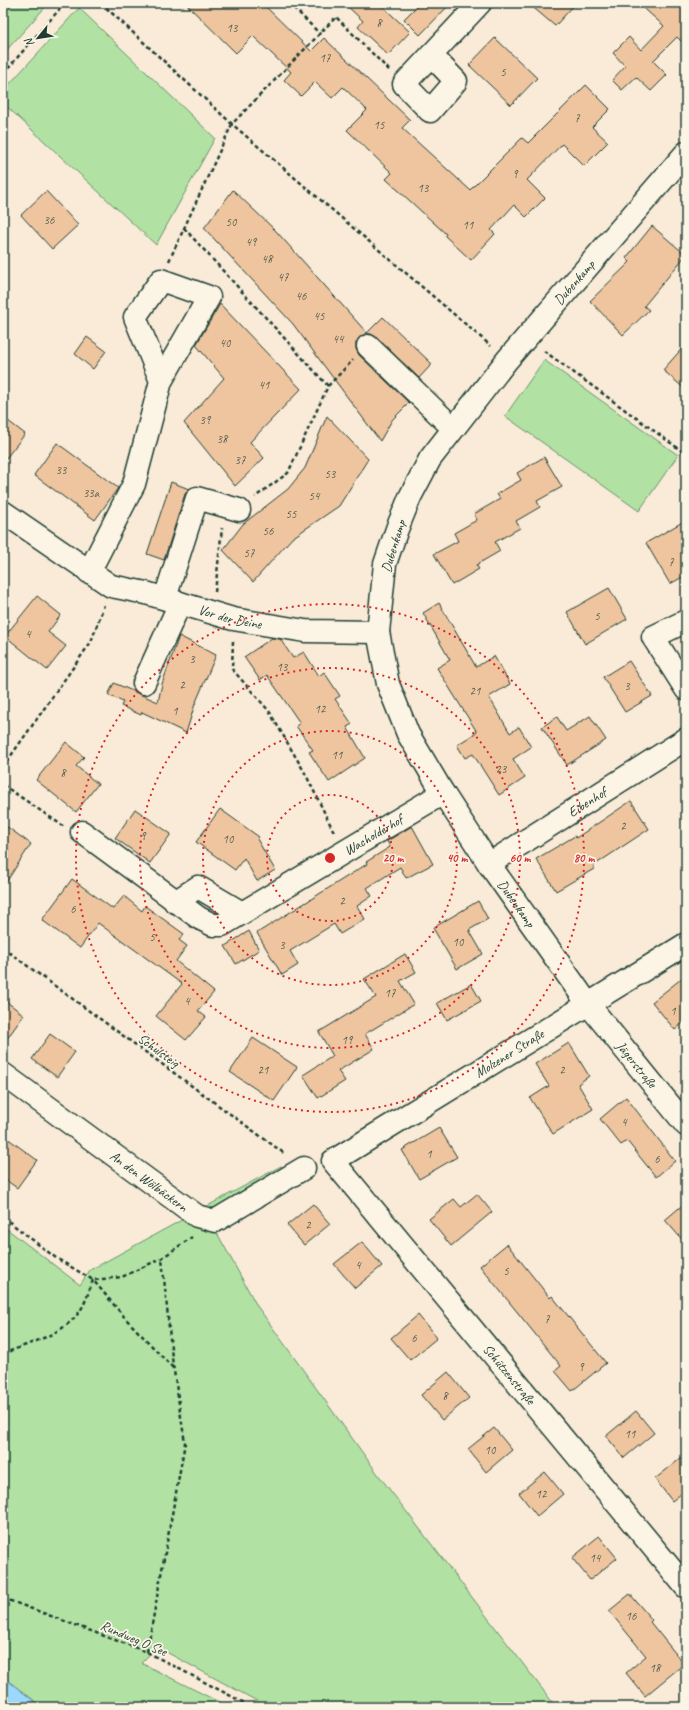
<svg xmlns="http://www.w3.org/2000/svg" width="689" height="1710" font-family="Caveat,sans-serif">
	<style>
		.green { fill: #b1e2a3; stroke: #68906c }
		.water { fill: #9cd7fc; stroke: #6a99ac }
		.building { fill: #efc59f; stroke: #1f3d34 }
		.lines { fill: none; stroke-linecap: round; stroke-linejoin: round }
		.minor-casing { stroke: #1f3d34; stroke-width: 25 }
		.path { stroke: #1f3d34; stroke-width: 2.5; stroke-dasharray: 4 3; stroke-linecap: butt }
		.minor { stroke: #fcf5e5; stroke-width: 22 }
		.ring { fill: none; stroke: #d62828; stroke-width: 2; stroke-dasharray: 2 4 }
		.labels { text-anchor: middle; stroke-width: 3.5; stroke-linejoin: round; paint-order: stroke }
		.number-label { font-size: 12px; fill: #535f4f }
		.street-label { font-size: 14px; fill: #1f3d34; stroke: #fcf5e5 }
		.centre { fill: #d62828; stroke: #fcf5e5; stroke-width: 2 }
		.ring-label { font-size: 12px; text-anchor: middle; font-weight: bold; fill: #d62828; stroke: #fcf5e5; stroke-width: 3.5; stroke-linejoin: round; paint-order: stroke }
	</style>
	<rect width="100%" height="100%" fill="#f9ebd7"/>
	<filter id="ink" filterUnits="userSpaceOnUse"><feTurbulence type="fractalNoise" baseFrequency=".025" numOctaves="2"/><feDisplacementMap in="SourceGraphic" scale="8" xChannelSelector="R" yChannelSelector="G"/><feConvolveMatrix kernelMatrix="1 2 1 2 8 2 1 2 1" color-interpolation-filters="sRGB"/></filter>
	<g filter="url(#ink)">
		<path class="green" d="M3,3H49L3,54Z
			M79,8L215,138L156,245L3,103V91Z
			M544,360L678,455L639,511L505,416Z
			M281,1166L302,1182L217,1233L257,1306L380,1477L556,1707H268L157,1647L141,1663L229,1707H43L3,1677V1226L80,1285L90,1270Z"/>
		<path class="water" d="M3,1677L39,1705L43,1707H3Z"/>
		<path class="building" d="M185,3H262L311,51L324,38L410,120L402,128L470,190L522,138L528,143L586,85L610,109L592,127L608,142L584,166L562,144L527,180L545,198L526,217L514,205L491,230L495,234L471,260L445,236L446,234L386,179L392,173L347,130L367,110L343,87L332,98L315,82L301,96L284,80L291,72L253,36L236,53Z
			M344,3H379L410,32L388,55L358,27L363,21Z
			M420,3H451L420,35L404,19Z
			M528,3H576L555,26Z
			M638,3H686V46L677,37L653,61L667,75L651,91L636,77L622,90L612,80L625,66L613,53L629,37L641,50L664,26Z
			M495,38L537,78L511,105L469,65Z
			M233,190L276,231L367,333L383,317L432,364L419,378L376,337L371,334H365L359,338L356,343V349L359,355L409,403L392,420L380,441L293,324L204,228Z
			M46,191L78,225L52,249L21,215Z
			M652,226L686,255L644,306L649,310L623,335L590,301L630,262L626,258Z
			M220,304L301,389L250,442L264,458L235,486L184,423L224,378L196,345Z
			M87,337L106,351L93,369L75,354Z
			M686,344V390L663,370Z
			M327,416L368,459L339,506L292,538L253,582L223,550L243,524L288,489L305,468Z
			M3,417L25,434L3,462Z
			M57,443L118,488L95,520L34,475Z
			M544,457L562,487L537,501L540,507L516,521L520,528L495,542L500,551L476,565L479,569L452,585L434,554L458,541L454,533L477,520L474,514L500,499L497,494L521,480L517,473Z
			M171,482L189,489L185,494L164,560L147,554Z
			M686,520V575L670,584L646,543Z
			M609,588L627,619L585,644L567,612Z
			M37,596L61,615L48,632L66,646L47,670L5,636Z
			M439,603L476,667L494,656L510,684L489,697L510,733L519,727L531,747L513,759L525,778L499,795L473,754L465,758L457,745L477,732L437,668L450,660L423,613Z
			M179,636L216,655L195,704L186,733L142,712L141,715L121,706L123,702L108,695L114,683L158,702L162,684Z
			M272,638L280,639L293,658L304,652L319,676L324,672L340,696L335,699L352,724L347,727L365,758L329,782L309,752L313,750L296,726L300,723L267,675L260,680L244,657Z
			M629,661L652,696L625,712L603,677Z
			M590,716L606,740L567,765L542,727L557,717L566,731Z
			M66,742L84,757L76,766L98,784L76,812L36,780Z
			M631,801L649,829L593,866L594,869L556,891L536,859L575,836L576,838Z
			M135,809L171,834L150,863L115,838Z
			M220,809L259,837L257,839L275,870L257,881L244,858L235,870L196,842Z
			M3,824L31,844L3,887Z
			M412,826L433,864L406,878L400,867L367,888L372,896L357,906L365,919L340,934L334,924L290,951L298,965L282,975L257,933L367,864L366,862L390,847L387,841Z
			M72,879L113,909L124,896L142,911L145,906L184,934L179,940L187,946L176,961L214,992L198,1011L206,1017L186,1040L156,1016L182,984L98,923L80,948L42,920Z
			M478,901L488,919L469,930L483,954L457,969L433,928Z
			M249,931L259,950L236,964L225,946Z
			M405,954L416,972L400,981L414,1004L365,1034L374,1049L338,1071L345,1081L318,1098L303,1075L333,1056L319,1032L376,997L364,979Z
			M686,975V1020L675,1030L652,1002Z
			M471,984L481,1001L447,1020L437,1003Z
			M3,999L24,1015L3,1044Z
			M50,1034L75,1052L57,1077L32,1059Z
			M253,1038L297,1067L274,1101L230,1072Z
			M569,1043L589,1076L578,1084L593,1109L553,1134L530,1098L549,1086L535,1064Z
			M626,1097L675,1161L656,1177L627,1141L621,1145L600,1119Z
			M439,1128L457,1157L419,1179L402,1150Z
			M3,1135L37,1160L17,1188L3,1178Z
			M477,1194L492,1212L451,1246L429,1219L454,1199L461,1207Z
			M686,1202V1244L665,1220Z
			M313,1204L330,1224L304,1245L287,1225Z
			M362,1242L382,1266L355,1288L334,1264Z
			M507,1244L550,1298L552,1296L606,1363L572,1391L555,1371L561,1366L480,1266Z
			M418,1315L437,1338L410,1360L391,1338Z
			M448,1372L469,1398L442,1420L421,1395Z
			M636,1411L654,1433L624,1458L606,1436Z
			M494,1428L512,1450L486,1472L468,1449Z
			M686,1454V1490L672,1501L655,1479Z
			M545,1472L563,1494L537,1516L519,1493Z
			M599,1536L617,1558L590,1580L572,1558Z
			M630,1594L652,1620L650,1622L684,1664L645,1696L626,1673L646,1656L609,1611Z"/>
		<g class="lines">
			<defs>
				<g id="minor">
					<path d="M431,55L456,81L430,111L404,84L480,3"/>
					<path id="s1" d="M686,153L507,360L430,459L410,497L397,529L385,564L378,632L388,684L408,734L443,793L489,864L588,1004L686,1125"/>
					<path d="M368,346L453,428"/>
					<path id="s2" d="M3,512L111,586L146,593L233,619L305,631L378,632"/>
					<path d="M89,572L134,484L161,381L209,297L161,280L135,317L161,381"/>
					<path d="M165,598L197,498L239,510"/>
					<path d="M686,621L653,637L686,689"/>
					<path d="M144,683L180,603"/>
					<path id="s3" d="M82,832L199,918L213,925H222L443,793"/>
					<path id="s4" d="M489,864L686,739"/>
					<path d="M175,902L198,887L242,913"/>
					<path id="s5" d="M686,944L333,1161L686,1587"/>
					<path id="s6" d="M3,1074L197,1216L215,1221L304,1168"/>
				</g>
			</defs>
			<use href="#minor" class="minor-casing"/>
			<path class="path" d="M101,3L232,124L491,346
				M289,3L320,34
				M3,74L65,3
				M184,228L328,386L288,473L255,497
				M169,261L232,124L336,17L389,70
				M544,351L686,454
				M328,386L353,360
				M215,592L222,528
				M233,641L232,669L269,711L305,773L335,834
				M3,767L91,642L104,605
				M3,785L63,826
				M3,948L285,1154
				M3,1217L56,1258L93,1280L122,1277L162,1258L192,1237
				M3,1354C31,1342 68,1334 83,1306C87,1298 90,1288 93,1280L126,1319L174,1369
				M3,1598L147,1652L252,1707
				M147,1652L185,1443L172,1358L162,1258"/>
			<use href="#minor" class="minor"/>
		</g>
	</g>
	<g class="ring">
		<circle cx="330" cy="858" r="63"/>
		<circle cx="330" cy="858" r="127"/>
		<circle cx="330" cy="858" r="190"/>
		<circle cx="330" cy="858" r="254"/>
	</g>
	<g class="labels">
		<g class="number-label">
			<text x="379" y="27">8</text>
			<text x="232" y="32">13</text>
			<text x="325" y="62">17</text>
			<text x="503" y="76">5</text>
			<text x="577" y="122">7</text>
			<text x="379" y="129">15</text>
			<text x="515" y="178">9</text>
			<text x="423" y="192">13</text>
			<text x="49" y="224">36</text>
			<text x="231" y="226">50</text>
			<text x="468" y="229">11</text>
			<text x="251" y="246">49</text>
			<text x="267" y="263">48</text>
			<text x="283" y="281">47</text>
			<text x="301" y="300">46</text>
			<text x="319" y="320">45</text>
			<text x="338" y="343">44</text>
			<text x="225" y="347">40</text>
			<text x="264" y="389">41</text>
			<text x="205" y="424">39</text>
			<text x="222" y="443">38</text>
			<text x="240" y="464">37</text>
			<text x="61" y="474">33</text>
			<text x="330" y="478">53</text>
			<text x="91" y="497">33a</text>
			<text x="314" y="500">54</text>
			<text x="291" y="518">55</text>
			<text x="268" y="535">56</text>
			<text x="249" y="557">57</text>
			<text x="671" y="566">7</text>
			<text x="597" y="620">5</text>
			<text x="28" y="638">4</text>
			<text x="192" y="663">3</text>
			<text x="282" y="671">13</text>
			<text x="182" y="689">2</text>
			<text x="627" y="690">3</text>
			<text x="475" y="695">21</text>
			<text x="320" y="713">12</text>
			<text x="175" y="715">1</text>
			<text x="337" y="759">11</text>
			<text x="501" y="773">23</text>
			<text x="63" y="777">8</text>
			<text x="623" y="830">2</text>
			<text x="143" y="840">9</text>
			<text x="228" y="843">10</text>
			<text x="342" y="905">2</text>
			<text x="73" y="913">6</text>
			<text x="152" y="941">5</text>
			<text x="458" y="946">10</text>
			<text x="282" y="949">3</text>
			<text x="390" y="997">17</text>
			<text x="187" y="1005">4</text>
			<text x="673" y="1015">1</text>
			<text x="347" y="1044">19</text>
			<text x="263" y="1074">21</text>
			<text x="562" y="1074">2</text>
			<text x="624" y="1126">4</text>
			<text x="429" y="1158">1</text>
			<text x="657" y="1163">6</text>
			<text x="308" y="1229">2</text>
			<text x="358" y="1269">4</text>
			<text x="506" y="1275">5</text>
			<text x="547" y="1323">7</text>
			<text x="414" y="1342">6</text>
			<text x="581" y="1371">9</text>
			<text x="445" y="1400">8</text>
			<text x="630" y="1438">11</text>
			<text x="490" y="1454">10</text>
			<text x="541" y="1498">12</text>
			<text x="595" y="1562">14</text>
			<text x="631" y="1620">16</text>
			<text x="655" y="1672">18</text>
		</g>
		<g class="street-label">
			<text transform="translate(574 282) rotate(-49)" y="5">Dubenkamp</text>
			<text transform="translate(393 546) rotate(-73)" y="5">Dubenkamp</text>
			<text dy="5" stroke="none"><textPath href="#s2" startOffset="254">Vor der Deine</textPath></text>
			<text dy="5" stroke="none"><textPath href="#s4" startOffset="116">Eibenhof</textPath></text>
			<text dy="5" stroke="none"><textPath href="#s3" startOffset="346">Wacholderhof</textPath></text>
			<text dy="5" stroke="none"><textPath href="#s1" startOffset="890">Dubenkamp</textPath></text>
			<text transform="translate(159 1050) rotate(36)" y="5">Schulsteig</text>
			<text transform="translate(509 1053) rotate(-32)" y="5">Molzener Straße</text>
			<text dy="5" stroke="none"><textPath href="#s1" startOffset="1091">Jägerstraße</textPath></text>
			<text dy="5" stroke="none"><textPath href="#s6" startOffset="181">An den Wölbäckern</textPath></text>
			<text dy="5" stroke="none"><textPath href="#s5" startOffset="691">Schützenstraße</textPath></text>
			<text transform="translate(134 1638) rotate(23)" y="5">Rundweg O See</text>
		</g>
	</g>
	<circle cx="330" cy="858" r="6" class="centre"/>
	<g class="ring-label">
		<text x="393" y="862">20 m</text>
		<text x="457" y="862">40 m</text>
		<text x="520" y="862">60 m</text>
		<text x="584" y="862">80 m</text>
	</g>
	<rect width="689" height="1710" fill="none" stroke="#fcf5e5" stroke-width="16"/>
	<rect x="8" y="8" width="673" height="1694" fill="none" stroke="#1f3d34" stroke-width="1.5" filter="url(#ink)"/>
	<g transform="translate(38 38) rotate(240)" stroke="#fcf5e5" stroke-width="3" paint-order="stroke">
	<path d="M0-3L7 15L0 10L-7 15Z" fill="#1f3d34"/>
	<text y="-6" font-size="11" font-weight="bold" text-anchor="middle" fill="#1f3d34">N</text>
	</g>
</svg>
